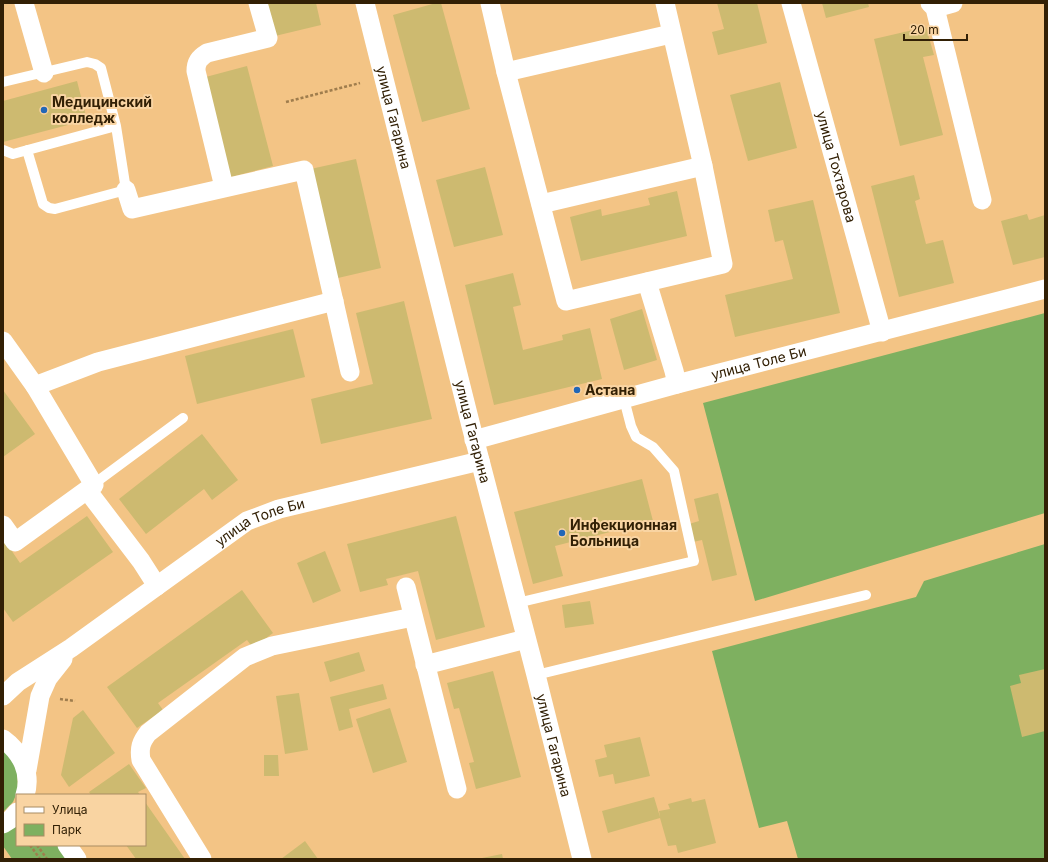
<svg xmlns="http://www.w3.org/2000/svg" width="1048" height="862" font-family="Inter,sans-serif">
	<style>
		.green { fill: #7eb060 }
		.building { fill: #cdba70 }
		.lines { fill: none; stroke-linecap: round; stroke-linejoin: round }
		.path { stroke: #9f7d4d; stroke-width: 2.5; stroke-dasharray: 3 2; stroke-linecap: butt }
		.lane { stroke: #fff; stroke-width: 10 }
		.street { stroke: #fff; stroke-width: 19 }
		.poi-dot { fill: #2167b7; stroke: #f9d4a2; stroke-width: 1.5 }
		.labels { text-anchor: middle; stroke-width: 4; stroke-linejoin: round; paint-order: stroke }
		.poi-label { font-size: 14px; font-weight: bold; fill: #322005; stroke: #f9d4a2; text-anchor: start }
		.street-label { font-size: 14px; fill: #322005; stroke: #f9d4a2 }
	</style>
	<rect width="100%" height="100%" fill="#f3c485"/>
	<path class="green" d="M1045,313V513L755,601L703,403Z
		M1045,544V859H798L787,821L759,828L712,651L916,597L924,581Z
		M3,747L17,765L18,790L13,802L3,812Z
		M17,822V845H63L73,859H12L3,846V832Z"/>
	<path class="building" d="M267,3H316L321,25L275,36Z
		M436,3H441L470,109L422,122L393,15Z
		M717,3H757L767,43L718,55L712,32L724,29Z
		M822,3H868L869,7L826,18Z
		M926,27L934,55L923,57L943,135L900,146L874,39Z
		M247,66L273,166L227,178L202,78Z
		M77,81L87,120L3,142V101Z
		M780,82L797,148L748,161L730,95Z
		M356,159L381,268L338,278L306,170Z
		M485,167L503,235L454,247L436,180Z
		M914,175L920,199L915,201L926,244L943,240L954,283L899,297L871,186Z
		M677,191L687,236L581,261L570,217L601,209L602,216L650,205L648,198Z
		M813,200L840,313L735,337L725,295L793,279L783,240L775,242L768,210Z
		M1027,214L1029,220L1045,215V257L1013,265L1001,221Z
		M513,273L521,305L513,307L523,350L563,340L562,335L590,328L602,379L494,405L465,285Z
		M404,301L432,419L321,444L311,399L373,384L356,313Z
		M642,309L657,360L624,370L610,319Z
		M293,329L305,377L197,404L185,356Z
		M3,390L35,434L3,457Z
		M202,434L238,480L212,500L204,489L146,534L119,499Z
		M642,479L653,521L555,546L563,576L533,584L514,512Z
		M718,493L737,575L712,581L702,540L693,542L689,524L699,521L694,499Z
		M87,516L113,552L13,622L3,608V538L20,563Z
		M456,516L485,627L436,640L418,571L386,579L388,585L360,592L347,544Z
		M325,551L341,591L313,603L297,563Z
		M242,590L273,633L253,648L247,640L158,703L163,710L137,728L107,687Z
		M590,601L594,624L565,628L562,605Z
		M359,652L365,671L330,682L324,662Z
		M1045,669V731L1022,737L1010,686L1021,683L1019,675Z
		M493,671L521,777L476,789L469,763L474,762L459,708L454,709L447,683Z
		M383,684L387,699L349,709L353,727L339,731L330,697Z
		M299,693L308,750L285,754L276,696Z
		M390,708L407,762L373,773L356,719Z
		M83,710L115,753L69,787L61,775L73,718Z
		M640,737L650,776L615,784L613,774L599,777L595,760L607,757L604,745Z
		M264,755H278L279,776H264Z
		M129,764L146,788L138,792L140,795H91L89,792Z
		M654,797L660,817L659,811L670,809L668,804L691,798L692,802L705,799L716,843L678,853L676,845L668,846L660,818L608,833L602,811Z
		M145,802L185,859H136L126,845H145Z
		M305,841L318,859H281Z
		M502,854L503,859H482V858Z"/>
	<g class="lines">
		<path class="path" d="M286,102L360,83
			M60,699L75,701
			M30,845L40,859
			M37,845L47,859"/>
		<path class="lane" d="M3,82L87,62L95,64L101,68L116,126L13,154L3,150
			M27,150L43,204L49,208L55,209L126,190L116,126
			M91,486L183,418
			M517,603L694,561L674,471L653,447L636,437L631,426L624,399
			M536,675L866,595"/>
		<g class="street">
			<path d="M24,3L44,73"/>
			<path id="s1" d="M365,3L471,426L536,675L582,859"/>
			<path d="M490,3L506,72L566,301L723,264L703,166L665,3"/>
			<path id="s2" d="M791,3L882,332"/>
			<path d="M930,3L935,8L982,200"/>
			<path d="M935,8L953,3"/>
			<path d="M506,72L671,34"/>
			<path d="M224,187L196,71C196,62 199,58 207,53L268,38L258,3"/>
			<path d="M126,190L132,209L304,170L350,372"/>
			<path d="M541,204L703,166"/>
			<path d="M647,282L674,371L677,384"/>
			<path d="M3,341L35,386L94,485"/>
			<path d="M35,386L98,362L334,301"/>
			<path id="s3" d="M474,440L677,384L1045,289"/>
			<path d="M3,525L15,542L87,490L141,561L157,586"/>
			<path d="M406,587L457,789"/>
			<path d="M425,665L526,639"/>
			<path id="s4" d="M3,696L18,682L71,648L247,521L279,509L480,461"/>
			<path d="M3,739C21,752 32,773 25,795"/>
			<path d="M27,770L40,696L48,678L63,659"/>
			<path d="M3,824L11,819L17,812"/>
			<path d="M67,845L77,859"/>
			<path d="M202,859L141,760C139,748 141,742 148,733L245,657L272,646L413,617"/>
		</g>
	</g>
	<g class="poi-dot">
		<circle cx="44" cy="110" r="4"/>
		<circle cx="577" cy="390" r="4"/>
		<circle cx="562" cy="533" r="4"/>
	</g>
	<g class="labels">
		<g class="poi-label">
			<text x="52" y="107">Медицинский<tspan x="52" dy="16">колледж</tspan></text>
			<text x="585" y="395">Астана</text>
			<text x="570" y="530">Инфекционная<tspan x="570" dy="16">Больница</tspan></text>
		</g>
		<g class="street-label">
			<text dy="5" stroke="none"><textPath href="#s1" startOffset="118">улица Гагарина</textPath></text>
			<text dy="5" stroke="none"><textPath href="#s2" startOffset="170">улица Тохтарова</textPath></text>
			<text dy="5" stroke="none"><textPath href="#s3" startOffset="295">улица Толе Би</textPath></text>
			<text dy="5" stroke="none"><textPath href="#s1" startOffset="442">улица Гагарина</textPath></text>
			<text dy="5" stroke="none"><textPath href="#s4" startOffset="312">улица Толе Би</textPath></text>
			<text dy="5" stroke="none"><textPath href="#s1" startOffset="766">улица Гагарина</textPath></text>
		</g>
	</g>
	<rect width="1048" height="862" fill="none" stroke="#322005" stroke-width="8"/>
	<rect x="16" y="794" width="130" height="52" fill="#f9d4a2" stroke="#a98c63"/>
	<rect x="24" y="807" width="20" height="6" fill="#ffffff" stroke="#a98c63"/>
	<text x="52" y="814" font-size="12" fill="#322005">Улица</text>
	<rect x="24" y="824" width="20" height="12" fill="#7eb060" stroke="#a98c63"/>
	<text x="52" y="834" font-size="12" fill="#322005">Парк</text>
	<path d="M904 34v6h63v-6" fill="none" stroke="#322005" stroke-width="2"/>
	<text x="910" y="34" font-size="12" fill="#322005" stroke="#f9d4a2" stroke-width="3" paint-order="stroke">20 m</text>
</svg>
